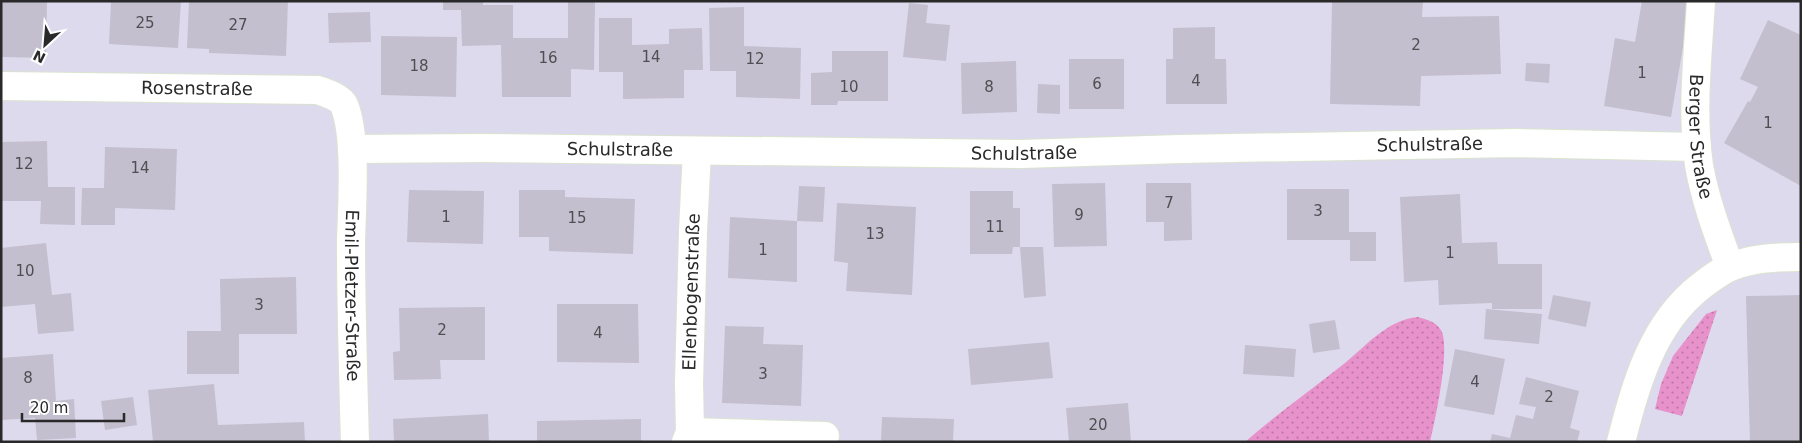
<svg xmlns="http://www.w3.org/2000/svg" width="1802" height="443" font-family="'DejaVu Sans',sans-serif">
	<style>
		.grass { fill: url(#grass-dots) }
		.building { fill: #c3bfce }
		.lines { fill: none; stroke-linecap: round; stroke-linejoin: round }
		.street-casing { stroke: #dae4cf; stroke-width: 30 }
		.secondary-casing { stroke: #dae4cf; stroke-width: 30 }
		.street { stroke: #fff; stroke-width: 28 }
		.secondary { stroke: #fff; stroke-width: 28 }
		.labels { text-anchor: middle; stroke-width: 4; stroke-linejoin: round; paint-order: stroke }
		.number-label { font-size: 15px; fill: #504e52 }
		.street-label { font-size: 18px; fill: #292929; stroke: #fff }
	</style>
	<defs>
		<pattern id="grass-dots" width="8" height="8" patternUnits="userSpaceOnUse" patternTransform="scale(1.25)"><rect width="8" height="8" fill="#e892cb"/><path d="M2 2h.1M6 6h.1" fill="none" stroke="#bc77a5" stroke-width="1.8" stroke-linecap="round"/></pattern>
	</defs>
	<rect width="100%" height="100%" fill="#dedaed"/>
	<path class="grass" d="M1717,310L1682,416L1655,409L1661,384L1673,356L1706,314Z
		M1418,317C1427,320 1435,321 1441,330C1451,348 1435,420 1430,442H1245C1277,414 1311,390 1345,363C1367,345 1387,320 1418,317Z"/>
	<path class="building" d="M1,1H47L46,58L1,57Z
		M111,1H181L178,48L109,44Z
		M189,1H288L286,56L209,53V49L187,48Z
		M443,1H483V5H513V38H568V1H595L594,70L571,69V97H502L501,45L462,46L461,10H443Z
		M1332,1H1423L1422,17L1499,16L1501,74L1421,76L1420,106L1330,104Z
		M1642,1H1691L1671,117L1604,106L1615,38L1635,42Z
		M909,3L928,5L926,23L950,25L946,61L903,57Z
		M744,7V46L801,48L800,99L736,97V71H710L709,8Z
		M370,12L371,42L329,43L328,13Z
		M599,18H632V45L669,44V29L702,28L703,70H684V98L623,99V72H599Z
		M1768,20L1801,35V186L1724,143L1748,101L1750,102L1758,87L1740,79Z
		M1215,27V59H1226L1227,104H1166V59H1173V28Z
		M381,36L457,37L456,97L381,95Z
		M832,51H888V101H838L837,105H811V73L832,72Z
		M1069,59H1124V109H1069Z
		M1016,61L1017,112L962,114L961,63Z
		M1526,63L1550,64L1549,83L1525,81Z
		M1038,84L1060,85V114L1037,113Z
		M47,141L48,187H75V225L40,224L41,201H1V142Z
		M105,147L177,149L175,210L115,208V225H81L82,188H104Z
		M1105,183L1107,246L1054,247L1052,184Z
		M1146,183H1191L1192,240L1164,241V222H1146Z
		M799,186L825,187L823,222L797,221V282L728,278L730,217L797,221Z
		M1287,189H1349V232H1376V261H1350V240H1287Z
		M409,190L484,191L483,244L407,242Z
		M519,190H565V197L635,199L633,254L549,251V237H519Z
		M970,191H1013V208H1020V247H1013L1012,254H970Z
		M1460,194L1462,243L1497,242L1498,264H1542V309H1492V303L1439,305L1438,280L1404,282L1400,197Z
		M837,203L916,207L912,295L846,291L848,263L834,261Z
		M46,243L52,295L71,293L74,331L38,334L35,304L1,307V248Z
		M1020,247H1043L1046,296L1024,298Z
		M296,277L297,334H239V374H187V331H221L220,279Z
		M1553,295L1591,302L1586,327L1548,319Z
		M1801,295V442H1750L1746,296Z
		M557,304H638L639,363L557,362Z
		M485,307V360H440L441,379L394,380L393,352L400,351L399,308Z
		M1486,309L1542,314L1539,344L1484,339Z
		M1335,320L1340,349L1313,353L1309,324Z
		M725,326L764,327L763,344L803,345L801,406L722,403Z
		M1049,342L1053,378L971,385L968,349Z
		M1245,345L1296,349L1294,377L1243,374Z
		M1455,349L1505,359L1494,415L1444,406Z
		M53,354L56,401L74,399L76,438L37,440L35,418L1,420V358Z
		M1526,377L1579,391L1570,428L1580,431L1577,442H1490L1492,434L1510,438L1516,415L1533,419L1536,407L1519,404Z
		M214,384L218,425L304,422L305,442H153L148,390Z
		M133,397L137,425L105,430L101,401Z
		M1128,403L1131,442H1069L1066,408Z
		M488,414L489,442H394L393,419Z
		M882,417L954,419L953,442H881Z
		M641,419V442H537V421Z"/>
	<g class="lines">
		<defs>
			<g id="street">
				<path id="s1" d="M1701,1C1698,55 1691,111 1699,165C1705,200 1718,234 1730,267"/>
				<path id="s2" d="M1,86L318,90C326,93 340,97 344,105C357,135 352,206 351,241C351,308 353,375 355,442"/>
				<path id="s3" d="M352,149L481,148L1021,154L1180,149L1516,143L1697,147"/>
				<path d="M690,432L825,436"/>
				<path id="s4" d="M686,442L690,432L689,383L693,231L697,151"/>
			</g>
			<path id="secondary" d="M1621,442C1636,384 1652,324 1701,286C1710,279 1719,272 1730,267C1752,258 1777,257 1801,257"/>
		</defs>
		<use href="#street" class="street-casing"/>
		<use href="#secondary" class="secondary-casing"/>
		<use href="#street" class="street"/>
		<use href="#secondary" class="secondary"/>
	</g>
	<g class="labels">
		<g class="number-label">
			<text x="145" y="28">25</text>
			<text x="238" y="30">27</text>
			<text x="1416" y="50">2</text>
			<text x="651" y="62">14</text>
			<text x="548" y="63">16</text>
			<text x="755" y="64">12</text>
			<text x="419" y="71">18</text>
			<text x="1642" y="78">1</text>
			<text x="1196" y="86">4</text>
			<text x="1097" y="89">6</text>
			<text x="849" y="92">10</text>
			<text x="989" y="92">8</text>
			<text x="1768" y="128">1</text>
			<text x="24" y="169">12</text>
			<text x="140" y="173">14</text>
			<text x="1169" y="208">7</text>
			<text x="1318" y="216">3</text>
			<text x="1079" y="220">9</text>
			<text x="446" y="222">1</text>
			<text x="577" y="223">15</text>
			<text x="995" y="232">11</text>
			<text x="875" y="239">13</text>
			<text x="763" y="255">1</text>
			<text x="1450" y="258">1</text>
			<text x="25" y="276">10</text>
			<text x="259" y="310">3</text>
			<text x="442" y="335">2</text>
			<text x="598" y="338">4</text>
			<text x="763" y="379">3</text>
			<text x="28" y="383">8</text>
			<text x="1475" y="387">4</text>
			<text x="1549" y="402">2</text>
			<text x="1098" y="430">20</text>
		</g>
		<g class="street-label">
			<text dy="6" stroke="none"><textPath href="#s2" startOffset="196">Rosenstraße</textPath></text>
			<text dy="6" stroke="none"><textPath href="#s1" startOffset="136">Berger Straße</textPath></text>
			<text dy="6" stroke="none"><textPath href="#s3" startOffset="1078">Schulstraße</textPath></text>
			<text dy="6" stroke="none"><textPath href="#s3" startOffset="268">Schulstraße</textPath></text>
			<text dy="6" stroke="none"><textPath href="#s3" startOffset="672">Schulstraße</textPath></text>
			<text dy="6" stroke="none"><textPath href="#s4" startOffset="151">Ellenbogenstraße</textPath></text>
			<text dy="6" stroke="none"><textPath href="#s2" startOffset="539">Emil-Pletzer-Straße</textPath></text>
		</g>
	</g>
	<rect width="1802" height="443" fill="none" stroke="#292929" stroke-width="5"/>
	<g transform="translate(45 45) rotate(206)" stroke="#ffffff" stroke-width="4" paint-order="stroke">
	<path d="M0-4L9 19L0 12L-9 19Z" fill="#292929"/>
	<text y="-8" font-size="14" font-weight="bold" text-anchor="middle" fill="#292929">N</text>
	</g>
	<path d="M22 413v8h102v-8" fill="none" stroke="#292929" stroke-width="2.5"/>
	<text x="30" y="413" font-size="15" fill="#292929" stroke="#ffffff" stroke-width="4" paint-order="stroke">20 m</text>
</svg>
